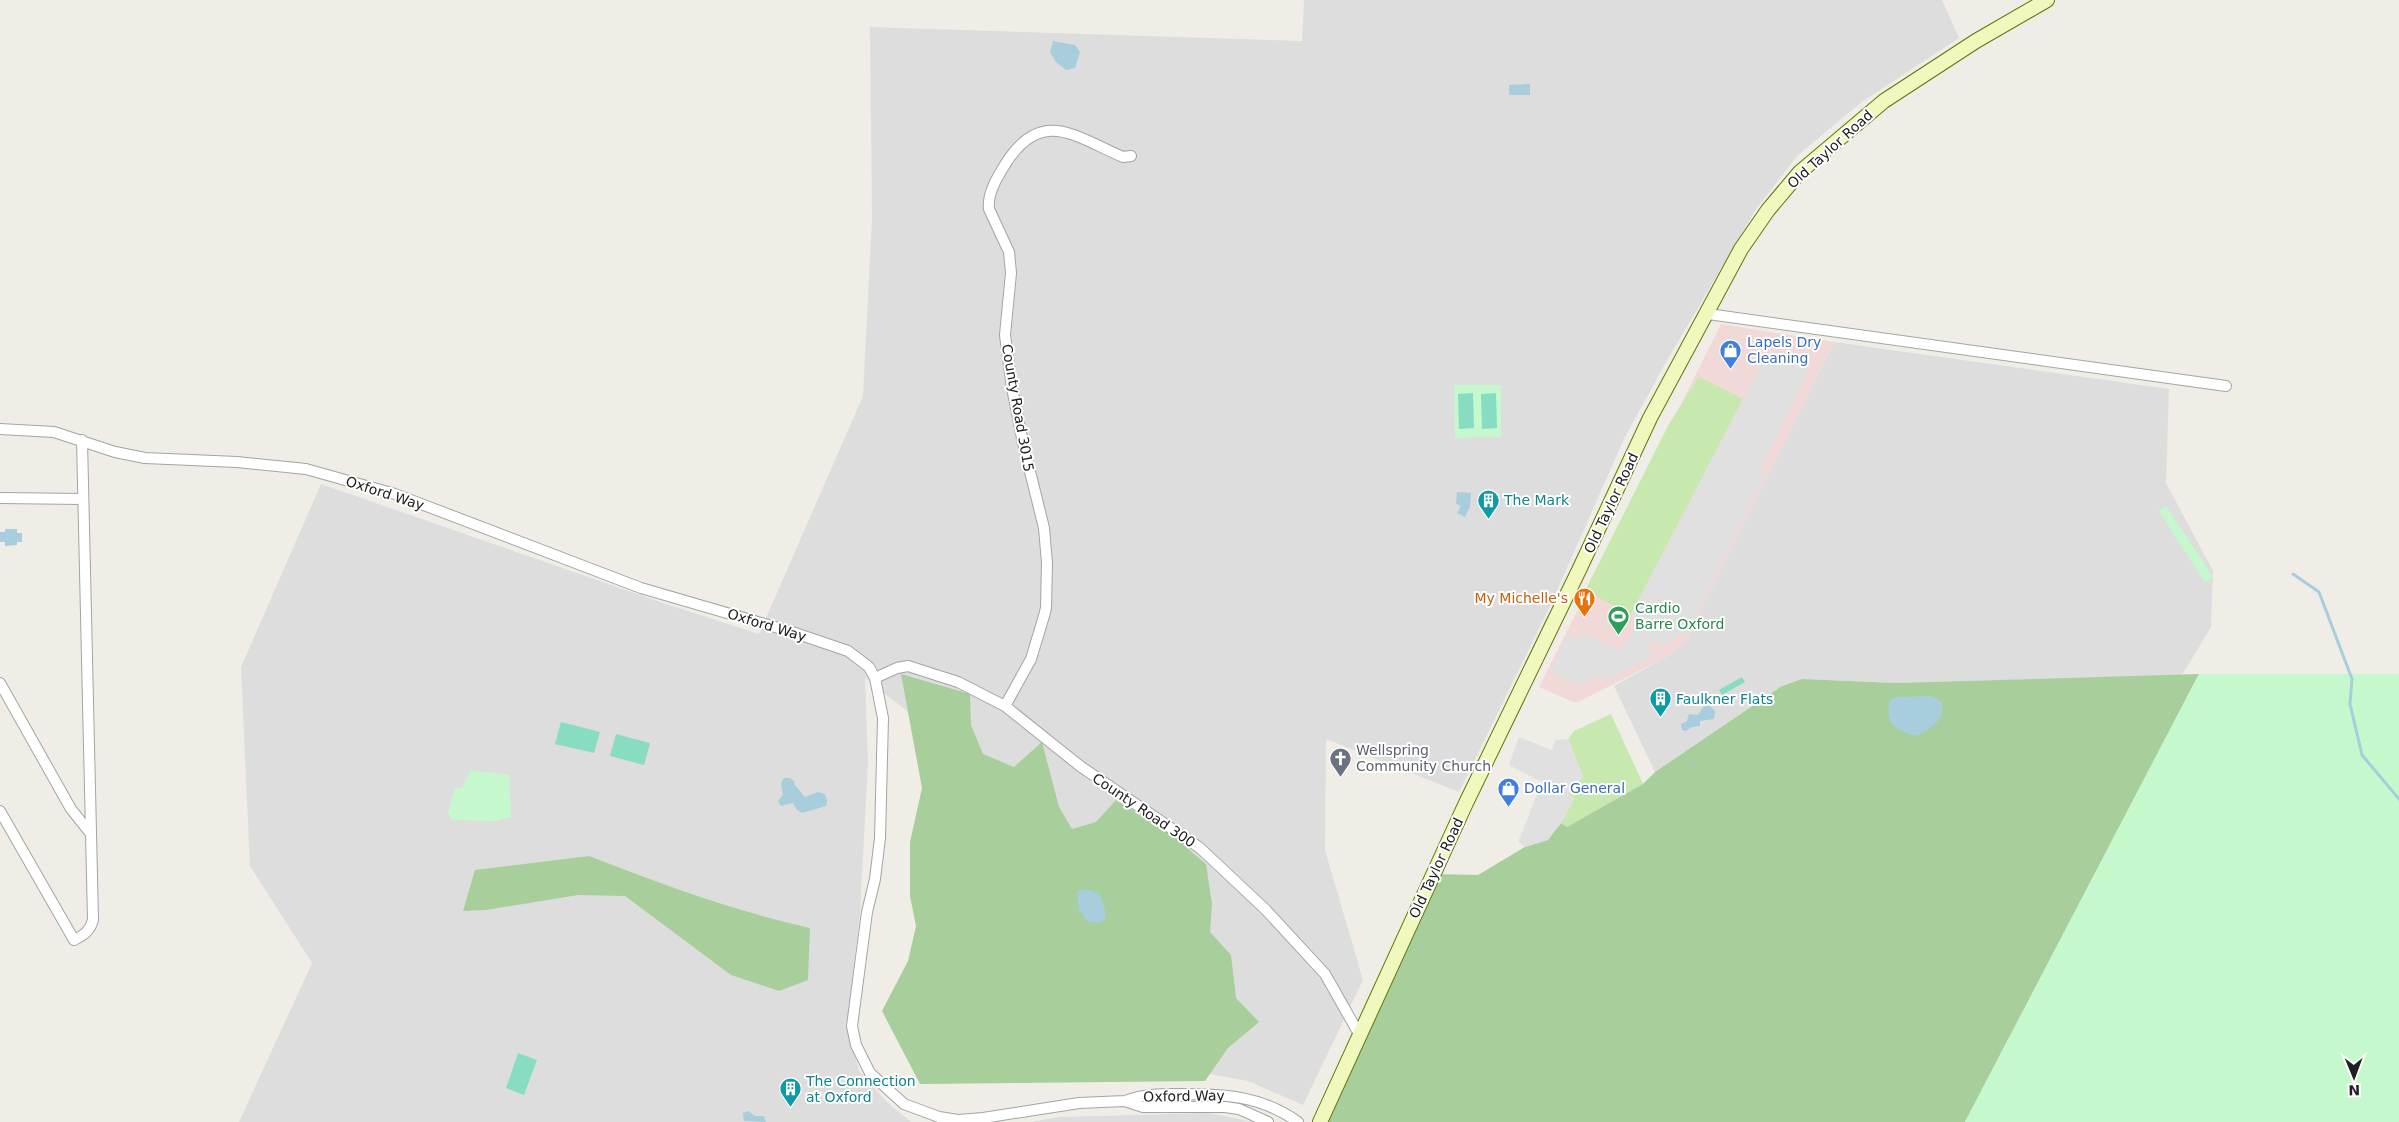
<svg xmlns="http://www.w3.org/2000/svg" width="2399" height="1122" font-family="'DejaVu Sans',sans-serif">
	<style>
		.residential { fill: #dedddd }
		.commercial { fill: #f0d9d6 }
		.grass { fill: #c7e8ae }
		.forest { fill: #a8ce9c }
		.park { fill: #c5f8cd }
		.pitch { fill: #87dcc1 }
		.parking { fill: #e0e0e0 }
		.water { fill: #a8cddc }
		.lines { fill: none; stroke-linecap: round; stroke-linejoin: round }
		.stream { stroke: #a8cddc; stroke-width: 3 }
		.street-casing { stroke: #a4a4a4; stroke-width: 12 }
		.secondary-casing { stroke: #627508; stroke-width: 16 }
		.street { stroke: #fff; stroke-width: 10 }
		.secondary { stroke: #f1f8bd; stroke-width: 14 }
		.labels { text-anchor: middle; stroke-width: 4; stroke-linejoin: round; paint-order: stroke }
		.street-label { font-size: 14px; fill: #202020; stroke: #fff }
		.shop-label { font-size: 14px; fill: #366cbe; stroke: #fff; text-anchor: start }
		.culture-label { font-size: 14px; fill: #0d838f; stroke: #fff; text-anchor: start }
		.food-label { font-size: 14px; fill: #c56008; stroke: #fff; text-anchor: end }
		.leisure-label { font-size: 14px; fill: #27864d; stroke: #fff; text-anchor: start }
		.worship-label { font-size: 14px; fill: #5b616d; stroke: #fff; text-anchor: start }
	</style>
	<rect width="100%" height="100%" fill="#f0ede6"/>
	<path class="residential" d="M1304,0H1942L1959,38L1863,101L1798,155L1756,209L1666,362L1624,439L1551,604L1459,792L1326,739L1325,850L1363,980L1303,1105L1248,1081L1199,1072L996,781L865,678L868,764L860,912L847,1024L859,1071L887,1102L911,1122H239L312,963L250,866L241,667L321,484L660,602L759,634L863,396L872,219L870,27L1302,41Z
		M1834,342L2169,389L2166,483L2213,571L2211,627L2182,675L1896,683L1802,679L1782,686L1655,772L1614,686L1665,658L1686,640Z
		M1209,1113L1253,1122H1031L1060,1117Z"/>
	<path class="commercial" d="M1721,324L1834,342L1686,640L1665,658L1576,703L1539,687Z"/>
	<path class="grass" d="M1699,377L1743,399L1631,614L1585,591L1669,424Z
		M1611,714L1643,784L1567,827L1561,823L1574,799L1568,794L1583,777L1568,739L1574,731Z"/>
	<path class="forest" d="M901,674L970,694L971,725L983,754L1014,767L1042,742L1059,807L1072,829L1096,822L1116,800L1166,830L1206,864L1212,904L1210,932L1231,955L1236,998L1259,1022L1228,1048L1205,1081L920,1084L882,1011L908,961L916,926L910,896V842L922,788Z
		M2199,674L1965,1122H1320L1433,874L1478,875L1525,847L1547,840L1561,823L1567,827L1643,784L1655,772L1782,686L1802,679L1896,683Z
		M589,856C661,884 734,911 810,928L808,980L779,991L731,975L625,896L578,895L486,910L463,911L475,870Z"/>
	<path class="park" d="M1454,385H1501V437L1455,438Z
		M2166,506L2213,577L2205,582L2159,511Z
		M2199,674H2399V1122H1965Z
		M471,770L509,775L511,817L496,821L452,820L448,813L455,788H462Z"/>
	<path class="pitch" d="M1473,393L1474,428L1459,429L1458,394Z
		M1496,393L1497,428L1482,429L1481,394Z
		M1742,677L1745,682L1722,695L1719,690Z
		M561,722L600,732L594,753L555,744Z
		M616,734L650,743L644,765L610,756Z
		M518,1053L537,1060L524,1095L506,1088Z"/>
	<path class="parking" d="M1768,351L1809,369L1760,471L1765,475L1686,636L1679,634L1673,642L1661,643L1651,641L1648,651L1655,654L1653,656L1605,681L1600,674L1580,685L1550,672L1568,633L1578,639L1583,633L1619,650L1623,648L1635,627L1631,614Z
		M1519,737L1552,750L1555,740L1568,739L1583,777L1568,794L1574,799L1561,823L1548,840L1525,847L1518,842L1542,782L1509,765Z"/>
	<path class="water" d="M1053,41L1075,45L1080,52L1075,68L1066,70L1056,62L1050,52Z
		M1530,84V95H1509V85Z
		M1457,492L1471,493L1470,507L1465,517L1457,513L1461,506L1456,504Z
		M5,529H17V533H22V542H17V545L5,546V542H0V532H5Z
		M1931,696L1942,702C1944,722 1933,726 1917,736C1897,731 1884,724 1890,700L1896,697Z
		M1709,705L1715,711L1714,719L1700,721V726L1692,727L1686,731L1682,730L1681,724L1687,721L1689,714L1698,715L1703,707Z
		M784,778H790L794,781L795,785L805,797L818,792L825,794L827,801L826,806L802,813L797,810L793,803L781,806L778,801L783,795L781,783Z
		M1085,889L1099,893L1105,909V920L1098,923L1087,921L1079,910L1077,891Z
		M748,1111L755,1116H764L766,1122L744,1121L743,1113Z"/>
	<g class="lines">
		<path class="stream" d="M2293,574L2319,592L2352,679L2350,704L2362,755L2399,799"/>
		<defs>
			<path id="street" d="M1708,314L2226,386
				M0,429L54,432L115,452L145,458L237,462L306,469L395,494L641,588L792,632L848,651L869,667L875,678L883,718L880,838L875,879L867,912L852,1026L856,1045L870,1073L904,1104L939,1117L958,1120L983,1118L1079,1103L1125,1101L1143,1107H1225L1239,1109L1268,1122
				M0,498L83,499
				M875,678L897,668L908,666L958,682L1005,706L1080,766L1200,848L1266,910L1325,974L1359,1034
				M0,683L71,809L91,834
				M1005,706L1031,659L1044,616L1046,608L1047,563L1044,528L1023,443L1012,388L1005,335L1011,273L1009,252L989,209C987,193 998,176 1006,163C1042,107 1076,137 1123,157L1131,156
				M0,811L74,940C84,935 90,931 93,920L82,440
				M1125,1101C1143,1094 1159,1094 1179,1094C1223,1094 1260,1095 1298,1122"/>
			<path id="secondary" d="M1320,1122L1466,803L1580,568L1650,418L1741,249L1768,210L1800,172L1884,101L1976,41L2047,0"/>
		</defs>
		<use href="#street" class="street-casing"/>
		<use href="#secondary" class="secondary-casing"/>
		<use href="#street" class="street"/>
		<use href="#secondary" class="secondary"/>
	</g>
	<defs>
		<symbol id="shop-pin" viewBox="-11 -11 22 30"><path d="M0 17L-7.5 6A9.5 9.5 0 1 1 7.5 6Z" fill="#3f7fe0" stroke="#fff"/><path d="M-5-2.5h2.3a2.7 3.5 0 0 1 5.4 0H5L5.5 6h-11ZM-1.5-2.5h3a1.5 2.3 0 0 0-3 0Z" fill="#fff"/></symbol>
		<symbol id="building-pin" viewBox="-11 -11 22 30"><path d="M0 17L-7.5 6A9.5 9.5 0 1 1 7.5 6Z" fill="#0f9aa8" stroke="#fff"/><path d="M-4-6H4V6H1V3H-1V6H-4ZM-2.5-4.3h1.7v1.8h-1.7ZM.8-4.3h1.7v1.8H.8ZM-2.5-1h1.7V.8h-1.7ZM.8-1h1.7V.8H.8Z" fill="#fff"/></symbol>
		<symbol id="restaurant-pin" viewBox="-11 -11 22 30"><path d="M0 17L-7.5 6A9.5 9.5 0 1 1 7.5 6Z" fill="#e8710a" stroke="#fff"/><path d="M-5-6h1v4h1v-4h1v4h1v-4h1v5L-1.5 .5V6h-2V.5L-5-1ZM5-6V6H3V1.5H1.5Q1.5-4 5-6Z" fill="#fff"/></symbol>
		<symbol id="stadium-pin" viewBox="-11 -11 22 30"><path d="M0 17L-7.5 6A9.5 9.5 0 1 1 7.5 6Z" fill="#2e9e5b" stroke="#fff"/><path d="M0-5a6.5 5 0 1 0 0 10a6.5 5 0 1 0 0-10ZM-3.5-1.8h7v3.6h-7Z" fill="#fff"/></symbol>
		<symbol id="church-pin" viewBox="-11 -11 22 30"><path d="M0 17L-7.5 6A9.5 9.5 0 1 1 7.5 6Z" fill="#6b7280" stroke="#fff"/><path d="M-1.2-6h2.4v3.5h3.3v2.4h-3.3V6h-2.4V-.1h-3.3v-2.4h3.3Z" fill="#fff"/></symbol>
	</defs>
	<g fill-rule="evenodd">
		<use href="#shop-pin" x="1718" y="338" width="25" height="34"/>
		<use href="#building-pin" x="1476" y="488" width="25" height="34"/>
		<use href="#restaurant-pin" x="1572" y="586" width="25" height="34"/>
		<use href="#stadium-pin" x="1606" y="604" width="25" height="34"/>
		<use href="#building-pin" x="1648" y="686" width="25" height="34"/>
		<use href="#church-pin" x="1328" y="746" width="25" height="34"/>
		<use href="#shop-pin" x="1496" y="776" width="25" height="34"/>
		<use href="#building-pin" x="778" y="1076" width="25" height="34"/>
	</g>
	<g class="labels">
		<g class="street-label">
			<text transform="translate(1830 149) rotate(-42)" y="5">Old Taylor Road</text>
			<text transform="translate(1018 408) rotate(80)" y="5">County Road 3015</text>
			<text transform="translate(385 493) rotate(18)" y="5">Oxford Way</text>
			<text transform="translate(1611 503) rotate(-65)" y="5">Old Taylor Road</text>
			<text transform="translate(767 625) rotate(17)" y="5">Oxford Way</text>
			<text transform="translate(1144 810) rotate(34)" y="5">County Road 300</text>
			<text transform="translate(1436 868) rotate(-65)" y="5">Old Taylor Road</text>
			<text transform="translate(1184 1096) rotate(-1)" y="5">Oxford Way</text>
		</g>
		<g class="shop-label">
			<text x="1747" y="347">Lapels Dry<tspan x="1747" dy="16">Cleaning</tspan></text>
			<text x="1524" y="793">Dollar General</text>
		</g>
		<g class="culture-label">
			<text x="1504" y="505">The Mark</text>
			<text x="1676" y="704">Faulkner Flats</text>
			<text x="806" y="1086">The Connection<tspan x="806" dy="16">at Oxford</tspan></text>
		</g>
		<g class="food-label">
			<text x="1568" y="603">My Michelle's</text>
		</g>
		<g class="leisure-label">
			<text x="1635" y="613">Cardio<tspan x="1635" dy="16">Barre Oxford</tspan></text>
		</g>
		<g class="worship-label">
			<text x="1356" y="755">Wellspring<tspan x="1356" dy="16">Community Church</tspan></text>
		</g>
	</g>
	<g transform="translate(2354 1077) rotate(179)" stroke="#ffffff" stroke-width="4" paint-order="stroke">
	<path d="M0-4L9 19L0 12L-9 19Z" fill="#202020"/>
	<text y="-8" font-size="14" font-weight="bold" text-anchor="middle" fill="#202020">N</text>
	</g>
</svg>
